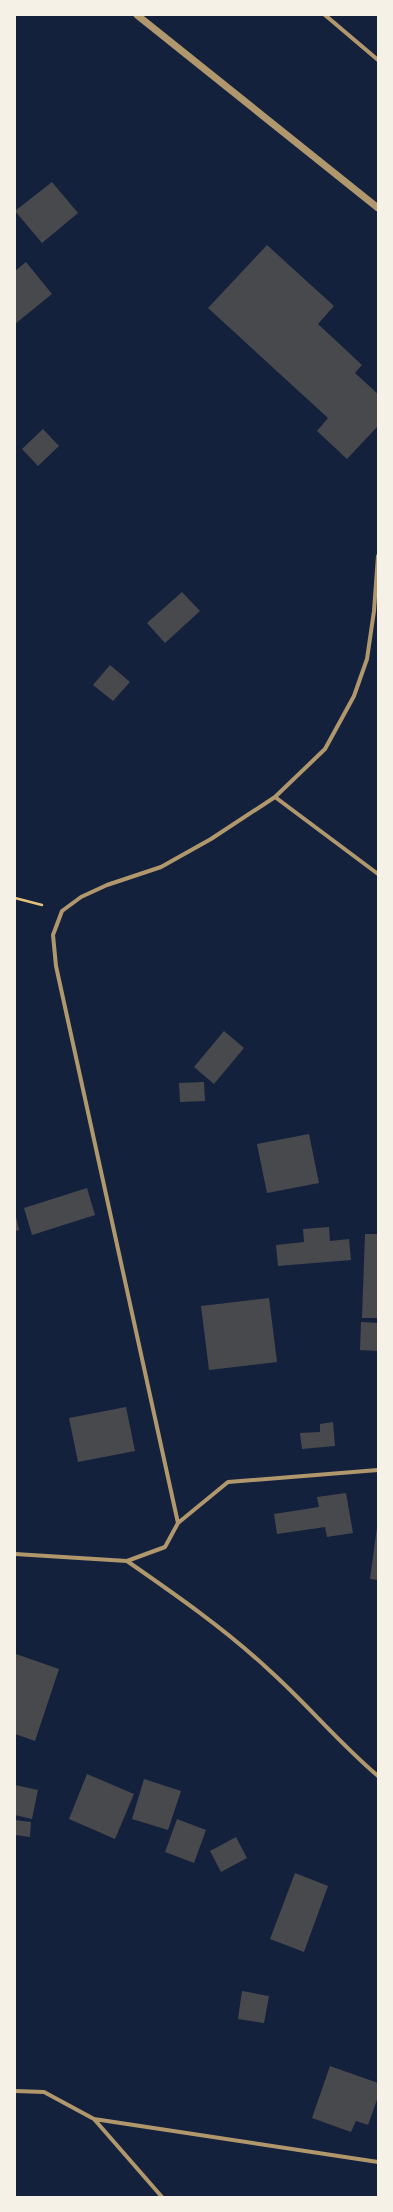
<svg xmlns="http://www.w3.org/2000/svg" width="393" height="2212" font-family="Raleway,sans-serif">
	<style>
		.building { fill: #48494c }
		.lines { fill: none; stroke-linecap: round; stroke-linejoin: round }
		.path { stroke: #e5c07b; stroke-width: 2.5 }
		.minor { stroke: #b1986c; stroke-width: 4 }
		.tertiary { stroke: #b1986c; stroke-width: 7 }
	</style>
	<rect width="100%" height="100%" fill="#14213d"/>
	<path class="building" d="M52,182L78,213L42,243L15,211Z
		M267,245L334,306L318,324L362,365L355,373L378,394V426L347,459L317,431L328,418L208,308Z
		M26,262L52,294L15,324V271Z
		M43,429L59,446L38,466L22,449Z
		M182,592L200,611L165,643L147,623Z
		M110,665L130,682L113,701L93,685Z
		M224,1031L244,1048L214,1084L194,1067Z
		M204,1082L205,1101L180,1102L179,1083Z
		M309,1134L319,1183L267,1193L257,1144Z
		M87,1188L95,1215L32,1235L24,1208Z
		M15,1212L19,1230L15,1231Z
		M329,1227L330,1241L349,1239L351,1260L278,1266L276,1245L304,1242L303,1229Z
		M365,1234H378V1318H362Z
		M269,1298L277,1362L209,1370L201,1306Z
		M361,1322L378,1323V1351L360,1350Z
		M126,1407L135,1451L78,1462L69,1418Z
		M333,1422L335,1446L302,1449L300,1433L320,1432V1424Z
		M346,1493L353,1533L327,1537L325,1527L277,1534L274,1514L319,1507L317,1497Z
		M377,1527H378V1580L370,1579Z
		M16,1654L59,1669L35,1741L15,1734Z
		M87,1774L134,1794L115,1839L69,1819Z
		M144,1779L181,1791L168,1830L132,1819Z
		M15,1785L38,1790L32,1819L15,1815Z
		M177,1819L206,1830L194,1863L165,1852Z
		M15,1820L31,1822L30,1837L15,1835Z
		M236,1837L247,1858L221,1872L210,1851Z
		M295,1873L328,1886L304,1952L270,1939Z
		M242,1991L269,1996L264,2023L238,2019Z
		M330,2066L378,2083V2097L368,2125L356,2121L351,2132L312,2118Z"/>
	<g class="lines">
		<path class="path" d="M15,898L42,905"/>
		<path class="minor" d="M325,15L378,60
			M275,797L378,874
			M178,1523L228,1482L378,1470
			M15,1554L127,1561L165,1547L178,1523L56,966L53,935L62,911L81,897L107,885L161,867L211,839L275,797L325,749L354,696L367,659L374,611L378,556
			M127,1561C176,1595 225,1629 269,1670C307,1704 339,1743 378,1776
			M15,2091L44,2092L94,2119L162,2197
			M94,2119L378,2162"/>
		<path class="tertiary" d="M137,15L378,208"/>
	</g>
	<rect width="393" height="2212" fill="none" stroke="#f6f1e7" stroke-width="32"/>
</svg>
